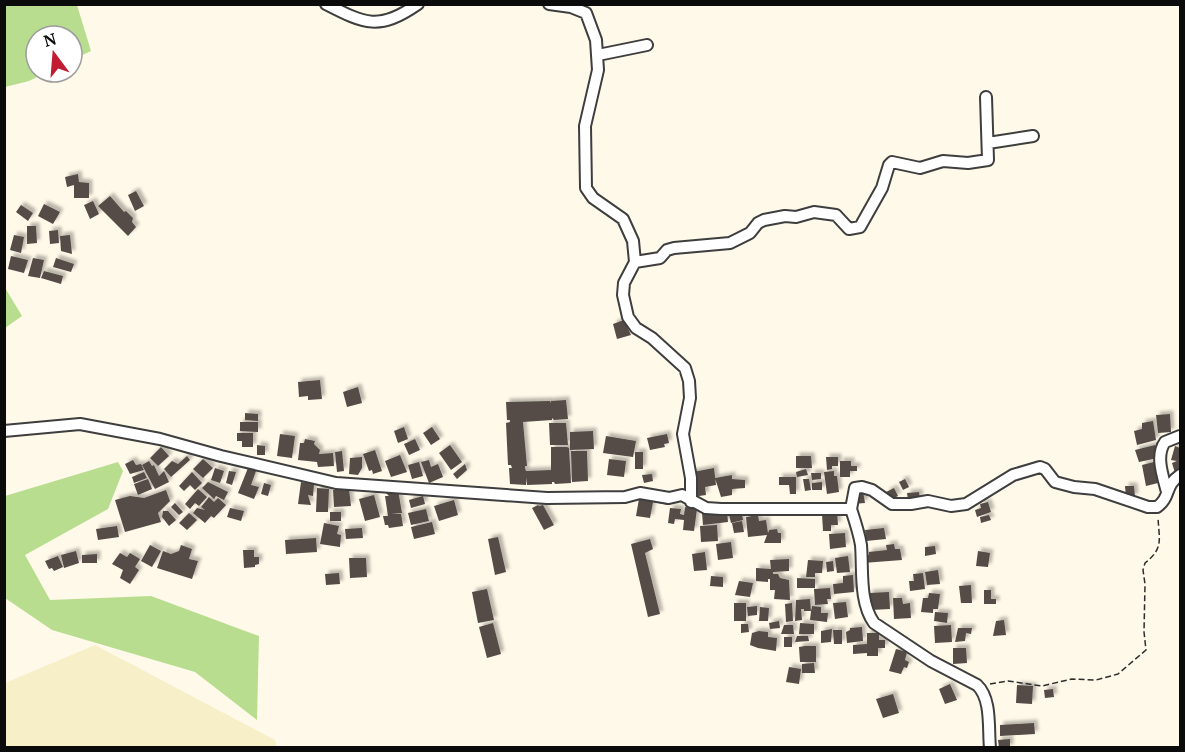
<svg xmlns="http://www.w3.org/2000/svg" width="1185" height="752" font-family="'PT Serif',serif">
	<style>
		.farmland { fill: #f6efc8 }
		.forest { fill: #b8dd8f }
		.building { fill: #544b47; filter: url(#shadow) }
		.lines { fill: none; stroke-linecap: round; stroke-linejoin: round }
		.street-casing { stroke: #3e3e3e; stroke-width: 14 }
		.path { stroke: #2d2d2d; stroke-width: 1.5; stroke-dasharray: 6 3; stroke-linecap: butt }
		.street { stroke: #fff; stroke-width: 10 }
	</style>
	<defs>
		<filter id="shadow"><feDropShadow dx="3.5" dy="-3.5" stdDeviation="1.5" flood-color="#0004"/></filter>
	</defs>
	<rect width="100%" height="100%" fill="#fff9e9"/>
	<path class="farmland" d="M95,645L275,740L277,747H5V683Z"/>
	<path class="forest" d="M5,4L77,5L91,51L72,60V36H36V72H47L29,81L5,87Z
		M4,286L22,316L5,328H4Z
		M118,462L123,471L108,509L25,555L50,600L151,596L259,636L257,720L195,672L52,630L5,598V496Z"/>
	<path class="building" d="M78,174L79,182L89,183V198H74V185L67,187L65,177Z
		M136,191L144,206L135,211L128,195Z
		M110,196L124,212L126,211L133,218L132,222L136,227L128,236L98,206Z
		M93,201L99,214L90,219L84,205Z
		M44,204L60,212L53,224L38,216Z
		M21,205L33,213L28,221L16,212Z
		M27,226H36L37,243L27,244Z
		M58,230L59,243L50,244L49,231Z
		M14,235L24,237L21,253L10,250Z
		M70,235L72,254L61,251L60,236Z
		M11,256L28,260L24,273L8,269Z
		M33,258L44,260L40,278L28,276Z
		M56,258L74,264L71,272L53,267Z
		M44,271L63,276L61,284L41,278Z
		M624,320L631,335L617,339L613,324Z
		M320,380L322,399L308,400V396L299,397L298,382Z
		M358,387L362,403L347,407L343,392Z
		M566,400L568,419L554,420L552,418V420L523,422L527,466H525V468L526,471L551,470V447H567L569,448L571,483L555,484L554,482H552V484L527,485V477L526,485L510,484L509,468H512L511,465H508L506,423L510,422V420H507L506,402L550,401V403L551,401Z
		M245,413L258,414V421L245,420Z
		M1170,414L1171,432L1158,433L1156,415Z
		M1153,421L1156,440L1137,445L1134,431L1142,429V423Z
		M240,422H258V432L240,431Z
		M549,423H566L568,445H550Z
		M404,427L408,439L398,443L394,431Z
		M432,427L440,439L431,445L423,433Z
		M593,431L594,449L570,450V432Z
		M237,433H253V447H242V441H237Z
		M280,434L295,436L292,458L277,456Z
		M667,434L669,443L664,444L665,447L650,450L647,438Z
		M606,436L636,441L633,457L603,453Z
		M305,439L315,441L314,444L320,450L319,454L333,453L334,466L318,467L317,462L298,460L300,443H304Z
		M415,439L420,450L409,455L404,444Z
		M257,445L265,446V455H257Z
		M450,445L462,462L451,470L439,453Z
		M1155,445L1158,458L1139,462L1135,450Z
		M1175,446L1180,448V471L1175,473L1172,463L1177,461L1171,460Z
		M161,447L169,456L158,466L150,458Z
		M375,450L382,471L373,474L372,470L369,471L363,454Z
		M342,451L344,471L337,472L335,452Z
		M571,451H587L588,481L572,482Z
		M635,452H643V469H635Z
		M400,455L407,472L391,477L385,461Z
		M187,456L190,460L171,477L164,469L172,461L178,464Z
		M796,456H811L812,468H796Z
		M362,457V468L358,475L349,474L350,458Z
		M826,457H838V466H832V469L827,470Z
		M203,459L213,468L203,478L193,469Z
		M609,459L626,461L624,477L607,475Z
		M133,460L136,465L141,464L144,470L130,474L125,464Z
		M429,460L431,467L438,464L443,477L429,483L421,462Z
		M149,461L152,466L154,465L159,476L164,471L169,482L155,489L142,465Z
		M840,461H851V466H857V471H850V477H840Z
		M419,462L423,476L412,479L408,465Z
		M1154,462L1158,483L1146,486L1142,465Z
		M465,464L467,470L457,479L453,474Z
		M215,468L224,471L220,483L211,480Z
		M248,468L256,471L251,485L259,487L254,499L238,493Z
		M714,468L716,485L705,487L706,495L692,497L688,473Z
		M806,469L808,475L797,477L796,472Z
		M229,471L236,472L232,485L226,483Z
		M834,471V476H837L839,492L827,494L824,472Z
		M144,472L147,478L134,483L132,477Z
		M192,472L202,483L195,490L190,485L184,491L179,486Z
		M811,473H821V479L812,480Z
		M652,474L653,481L644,483L642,475Z
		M732,475V479L745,480V488L732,489V495L721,497L715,478Z
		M779,477H796V494H790L789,485H779Z
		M148,479L152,489L138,495L134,484Z
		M803,479H809L811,490L805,491Z
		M905,479L909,487L903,490L899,482Z
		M208,482L228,492L224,500L216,496L214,499L202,488Z
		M301,482L314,484L313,496L308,495L311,505L298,504Z
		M822,482V490H812V483Z
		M264,483L271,485L268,496L261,494Z
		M1125,486H1134L1135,497L1126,498Z
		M317,488L329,489L328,512H316Z
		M894,488L898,496L890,500L886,492Z
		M198,489L207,497L199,506L195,503L190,509L185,504Z
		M349,489L351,506L334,507L333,490Z
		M166,490L170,501L158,513L161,522L125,532L115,500L130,496L144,498Z
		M398,490L402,513L391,514H401L403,526L389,528L388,525H385L383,516H388L385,496H389L385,492Z
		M863,491L865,503L852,504L850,492Z
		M919,492L920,499L908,500L907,493Z
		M640,493L669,498L668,505L653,502L650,518L636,516Z
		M374,495L380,517L365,521L359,499Z
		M423,496L425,504L411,508L409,500Z
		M209,497L214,502L218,498L226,505L214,518L211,516L205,523L193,513L197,508L205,510L201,507Z
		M454,500L458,515L439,521L434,506Z
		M988,502L991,512L977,517L975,510L981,508L980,504Z
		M175,503L183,512L179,515L171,507Z
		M538,505L539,506L543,505L554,525L544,530L532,508Z
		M685,507L697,509L694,531L683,530L684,520L675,519L674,524L668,523L670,508L681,509L680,514L684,515Z
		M230,508L244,511L241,521L227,517Z
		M741,508L743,520L731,523L728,510Z
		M426,509L429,521L411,525L408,513Z
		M163,511H168L176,520L169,526L162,517Z
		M727,511L728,522L703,525L702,513Z
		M330,512H341V521H330Z
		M837,512L838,525H831V531H823L822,514Z
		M189,513L197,520L187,530L179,523Z
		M758,515L759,521L766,520L768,533L769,530L777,529L778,533H781V543H764L767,535L748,537L746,517Z
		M989,515L991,520L981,523L980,517Z
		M742,521L744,532L734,533L732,523Z
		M432,522L435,534L414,539L411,527Z
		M324,523L339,526L337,534L341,535L340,547L320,544Z
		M717,525L718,541L701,542L700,526Z
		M117,526L119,537L98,540L96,529Z
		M362,528L363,538L346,539L345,529Z
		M884,528L886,539L866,541L865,530Z
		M845,533L846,547L830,549L829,534Z
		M498,537L506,572L495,575L488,539Z
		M316,538L317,552L286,554L285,540Z
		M650,539L653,549L645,553L660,614L648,617L631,544Z
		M731,542L733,558L718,560L716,544Z
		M894,544L895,549H900L902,560L863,563V556L869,555V552L887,550L886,545Z
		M150,545L161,551L152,567L141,561Z
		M181,545L192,549L189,559L198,561L192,579L157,568L163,551L171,554L179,551Z
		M935,546L936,554L925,556V547Z
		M243,550H254V557H259V564L255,565V567L244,568Z
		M76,551L79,563L64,568L61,555Z
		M978,551L990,553L988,567L976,566Z
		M705,552L707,570L694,571L692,554Z
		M120,553L127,557L130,553L140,559L135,567L139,570L130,584L120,578L123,570L112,564Z
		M97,554V563H82V555Z
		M58,556L63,567L54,571L52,568L49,569L45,561Z
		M848,556L850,572L837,573L835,558Z
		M349,558H366L367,577L350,578Z
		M789,559V571L773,572V574H778L780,578L789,580L790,600L774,599L775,590H770V579H768V582L756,581V568L771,569L770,560Z
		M808,560L823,561L822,573H815V577H806Z
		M833,561L834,571L827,572L826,562Z
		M938,570L940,584L927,585L925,572Z
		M339,573L340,584L326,585L325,574Z
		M923,573L925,589L910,591L909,581H914L913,574Z
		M853,575L854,592L834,594L833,584L843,583V576Z
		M711,576L723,577V587L710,586Z
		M797,578L815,579V588H797Z
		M739,581L753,583L750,597L735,595Z
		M971,585L972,603H961L959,586Z
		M830,588L831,599H827L828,604L815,605L814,589Z
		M487,589L494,620L478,623L472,592Z
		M984,590H991V599H996V604H984Z
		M889,592L890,609L870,610L869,593Z
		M929,593L940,594L938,609H933V613L921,612L923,598H928Z
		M893,598H902L903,604L910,603L911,618L894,619Z
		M810,599L811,611L812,606L821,607V613H828L827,622L810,620L811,611H804V609H801L802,620L795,621L796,600Z
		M846,602L848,617L835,619L833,603Z
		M734,603H746V621H734Z
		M792,603L793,621L786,622L785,604Z
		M757,606V615L748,616L747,607Z
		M760,607L769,608L768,621H759Z
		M935,612L948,613L947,623L934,621Z
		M1004,620L1006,635L993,636L996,621Z
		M779,621L780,628L770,629L769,623Z
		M493,623L501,654L487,658L479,627Z
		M800,623L814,624V634H799Z
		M741,624H748L749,632L741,633Z
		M784,625H793L794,634H781Z
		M951,625L952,642L935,643L934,626Z
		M862,627L863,641L847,643L846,632L850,630V628Z
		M958,628H972L971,634L966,633L965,641L955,642Z
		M832,629L831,642L821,643V631Z
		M833,630H842V644H834Z
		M759,631L768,632V637L777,638L776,651L758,648L750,645L752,633Z
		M867,633H879V640H885V648H878V656H867V653L853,654V645L867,644Z
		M797,636H808L809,641L795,642Z
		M784,637H792V647H784Z
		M805,646H816V662H800L799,647Z
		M953,648H966L967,663L953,664Z
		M896,649L907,652L905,660L909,662L907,668L904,667L901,674L889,671Z
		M814,663L815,673H802V664Z
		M789,667L801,669L799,684L786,682Z
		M950,684L957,700L945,704L939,689Z
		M1017,685L1033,686L1032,704L1016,703Z
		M1053,689L1054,697L1045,698L1044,690Z
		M893,694L899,713L883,718L876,699Z
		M1034,723L1035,734L1000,736V725Z
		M1010,739V748H999L998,740Z"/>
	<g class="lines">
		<defs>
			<path id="street" d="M326,4C365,24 379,31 418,4
				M549,4L571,7L586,13L596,40L598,70L585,126L586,188L593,198L623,219L633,241L635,262L624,283L623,295L628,317L636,328L652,338L685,368L689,381L690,398L683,434L691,478V502
				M598,55L647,45
				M988,143L1033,136
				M635,262L660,258L667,250L674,248L730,243L750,233L758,223L764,220L785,216L796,217L814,212L836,215L849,229L860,227L882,188L889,165L892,162L920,168L943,161L968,163L988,160L986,97
				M4,431L80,424L160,439L221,456L336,483L547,498L625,497L640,493L669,498L682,495L706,508L721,509H851L855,488L862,487L872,490L892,504H911L928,501L951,506L966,504L1013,475L1040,467L1045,469L1055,482L1074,487L1095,489L1148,507H1157C1171,497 1164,486 1180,475
				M1167,492C1163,476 1155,456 1165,442L1180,436
				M851,509C855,521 859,533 861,545C863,570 859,602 874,623L931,661L977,685C992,699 988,729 990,748"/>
		</defs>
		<use href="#street" class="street-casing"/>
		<path class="path" d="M990,684L1008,681L1042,686L1072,679L1096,680L1118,674L1146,650L1144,632L1145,584L1143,570L1145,563C1164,548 1159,540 1158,517"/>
		<use href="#street" class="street"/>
	</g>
	<rect width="1185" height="752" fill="none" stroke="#0b0b0b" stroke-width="12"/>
	<g transform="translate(54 54) rotate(344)"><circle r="28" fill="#ffffff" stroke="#9d9d9d" stroke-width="1.5"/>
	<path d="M0-4.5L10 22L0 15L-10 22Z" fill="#c21c31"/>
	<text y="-9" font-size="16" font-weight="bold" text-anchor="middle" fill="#0b0b0b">N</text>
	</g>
</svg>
